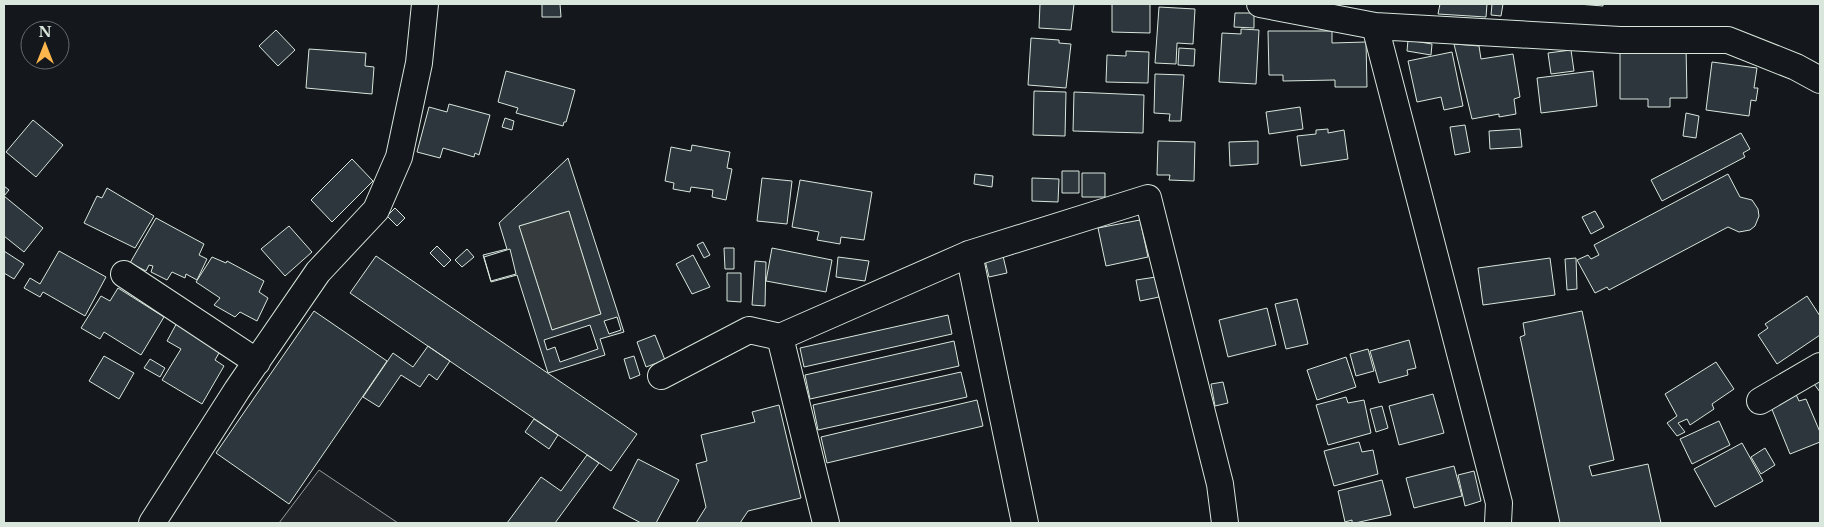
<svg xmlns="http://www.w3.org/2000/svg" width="1824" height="527" font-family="'Libre Baskerville',serif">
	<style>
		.green { fill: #202428; stroke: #939e99 }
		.water { fill: #363b3e; stroke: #939e99 }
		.building { fill: #2c363c; stroke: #d8e6dc; fill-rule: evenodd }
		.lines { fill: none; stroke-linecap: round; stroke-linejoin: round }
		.street-casing { stroke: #d8e6dc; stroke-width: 28 }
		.street { stroke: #14181c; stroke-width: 26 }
	</style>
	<rect width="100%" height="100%" fill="#14181c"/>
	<path class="green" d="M319,470L398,523H279Z"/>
	<path class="water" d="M569,211L601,314L552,330L519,226Z"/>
	<path class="building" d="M542,4H560L561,17H542Z
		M1040,4H1074L1071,30L1039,28Z
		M1112,4H1150V33L1112,32Z
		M1440,4H1487L1486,17L1438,14Z
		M1492,4H1503L1501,16L1491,15Z
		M1578,4H1603V6Z
		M1159,7L1195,9L1193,44L1177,43L1176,64L1155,63Z
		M1235,13H1254V28L1234,27Z
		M1241,29L1259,30L1256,84L1219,82L1222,33L1241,34Z
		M276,30L295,50L278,66L259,46Z
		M1268,31H1332V43L1366,42L1367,87H1335V80L1283,81V75H1269Z
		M1031,38L1059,40V43L1071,44L1066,88L1028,85Z
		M1408,40L1432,44L1431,55L1407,51Z
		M1454,44L1479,46L1481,59L1513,54L1520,97L1514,99L1516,114L1499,117V114L1472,119Z
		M1686,46L1687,98H1670V107H1648V99H1620V47Z
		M1179,48L1195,49L1194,66L1178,65Z
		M309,49L366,53L365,66L374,67L372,94L306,88Z
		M1571,50L1574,71L1551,74L1548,53Z
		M1126,51L1149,52L1148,83L1106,82L1107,55L1126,56Z
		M1452,52L1463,106L1444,110L1441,97L1417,102L1408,61Z
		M1712,62L1757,68L1754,88H1758L1756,101L1751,100L1749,116L1706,110Z
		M506,71L575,90L566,122H564L563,126L516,113L518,108L498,102Z
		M1593,71L1597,106L1541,113L1537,78Z
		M1155,74L1184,75L1181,121H1169L1170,114L1154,113Z
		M1034,91L1066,92L1065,136L1033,135Z
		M1074,92L1144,95L1143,133L1073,131Z
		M449,104L490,115L479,155L475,153L474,157L443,148L440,158L417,152L429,107L447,112Z
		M1300,107L1303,129L1269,134L1266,112Z
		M1686,113L1699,116L1696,138L1683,136Z
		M505,118L514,121L512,130L502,127Z
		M33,120L63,145L36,177L6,152Z
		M1465,125L1470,152L1455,155L1450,127Z
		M1328,129V133L1344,130L1348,159L1301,166L1297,136L1316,134V130Z
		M1520,129L1522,147L1490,149L1489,131Z
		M1741,133L1750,149L1743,153L1745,157L1662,201L1651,180Z
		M1158,141L1195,142L1194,181L1169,180L1170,175H1157Z
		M1258,141V164L1230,166L1229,142Z
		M692,145L730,152L727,168L732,169L726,200L712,197L713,190L691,187L690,192L673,189L674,183L665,181L671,147L691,151Z
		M568,158L624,332L600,339L605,355L548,373L517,275L491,282L483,255L507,249L499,223ZM569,211L601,314L552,330L519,226Z
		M352,159L373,181L332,222L311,200Z
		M1062,171H1079V193H1062Z
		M1082,173H1105V197H1082Z
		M975,174L993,176L992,187L974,184Z
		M1728,174L1740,197L1752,200L1758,209L1759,216L1755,226L1750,230L1739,232L1728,227L1609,290L1607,287L1595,293L1577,260L1588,255L1591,259L1599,255L1594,245Z
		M762,178L792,181L787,224L757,221Z
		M1032,178L1059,179L1058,202L1032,201Z
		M800,180L872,192L864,240L841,237L840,244L817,240L819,232L792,227Z
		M4,186L9,190L4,196L43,228L24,252L4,236Z
		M107,188L154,216L135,248L84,223L97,196L102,198Z
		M395,208L405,218L397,226L387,216Z
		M1595,211L1604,227L1591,234L1582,217Z
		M156,218L204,244L199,255L207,259L197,280L186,274L185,278L172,272L167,280L151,272L153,266L149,265L146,271L130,263Z
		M1140,220L1148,257L1106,266L1098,228Z
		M289,226L312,252L285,276L261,249Z
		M703,242L710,255L704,258L697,245Z
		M437,246L451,260L444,267L430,253Z
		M724,248H734V269H725Z
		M772,248L832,260L826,292L766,281Z
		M467,249L474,257L462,267L455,260Z
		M510,249L516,274L491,281L484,257Z
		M4,251L24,264L14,279L4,273Z
		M59,251L106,277L85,316L43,292L40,297L24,288L30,278L40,284Z
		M693,255L710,287L692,294L676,264Z
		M376,256L637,434L611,471L350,293Z
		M1003,256L1007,273L989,277L985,260Z
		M212,257L226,263L227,261L264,281L259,292L268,298L257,321L240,312L235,317L214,305L220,298L196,282Z
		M838,257L869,261L865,281L836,277Z
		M1550,258L1555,295L1483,305L1478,268Z
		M1576,258L1577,289L1567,290L1565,259Z
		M755,261L766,262L765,306L752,305Z
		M727,273H741V302L727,301Z
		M1156,277L1159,297L1140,301L1136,280Z
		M118,288L164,317L141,355L104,332L100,339L81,328L101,296L110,301Z
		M1807,296L1820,316V335L1777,364L1758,335L1768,328L1765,324Z
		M1297,299L1308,344L1286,349L1275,304Z
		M1267,308L1276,345L1228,357L1219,320Z
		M314,311L387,361L289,504L216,453Z
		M1582,311L1614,460L1589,466L1592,476L1648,464L1661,523H1560L1520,337L1525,335L1523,323Z
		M948,315L952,334L804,367L800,348Z
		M617,317L621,330L609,334L604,321Z
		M179,319L223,346L215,360L224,366L202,404L162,380L181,349L167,341Z
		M590,325L598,349L560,362L555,347L547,350L544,340Z
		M655,335L665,360L646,367L637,342Z
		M1409,340L1416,368L1407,370L1408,375L1379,383L1370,351Z
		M954,341L959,366L810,399L805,375Z
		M428,346L450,361L437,380L429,374L420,387L401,375L379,407L363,397L393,353L413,367Z
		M1368,349L1374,371L1356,376L1350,354Z
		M104,356L134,373L119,399L89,381Z
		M634,356L640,375L630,379L624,359Z
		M1346,357L1356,387L1317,400L1307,370Z
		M150,359L165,368L160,377L144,368Z
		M1716,362L1734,389L1712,404L1714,409L1690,425L1687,419L1678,423L1685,432L1677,436L1667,423L1677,416L1665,394Z
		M961,372L967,397L818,430L813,405Z
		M1820,373V392L1811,380Z
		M1223,382L1228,403L1215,406L1211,384Z
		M1793,388L1799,401L1806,399L1820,432V442L1790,454L1771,407Z
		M1433,394L1444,433L1399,445L1389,406Z
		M1346,397L1348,403L1364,400L1371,433L1328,445L1316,405Z
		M977,400L983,426L827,463L821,437Z
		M779,405L801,498L748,511L740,523H696L706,507L696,464L707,461L701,435L755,422L752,412Z
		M1382,406L1388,428L1376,432L1370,409Z
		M534,419L558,435L549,449L525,432Z
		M1719,421L1730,445L1692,464L1680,439Z
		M1359,442L1362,452L1373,450L1378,474L1334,486L1324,451Z
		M1742,443L1763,481L1715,507L1694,469Z
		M1765,448L1775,465L1761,474L1751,457Z
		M587,455L599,463L555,523H507L541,477L561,491Z
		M638,459L679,480L656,523H641L613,508Z
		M1454,466L1462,496L1414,508L1406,478Z
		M1474,471L1481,501L1465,506L1458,475Z
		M1382,480L1391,515L1355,523H1352V520L1345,522L1338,491Z"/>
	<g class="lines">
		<defs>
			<path id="street" d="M1260,4L1375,26L1620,40H1728L1796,67L1820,80
				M1375,26L1499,503L1498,523
				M969,254L1025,523
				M124,274L257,362
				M780,337L826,523
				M661,376L749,330L780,337L969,254L1148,198L1220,484L1225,523
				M1760,401L1820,366
				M152,523L237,390L318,272L376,210L399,157L419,63L425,4"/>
		</defs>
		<use href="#street" class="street-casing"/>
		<use href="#street" class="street"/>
	</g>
	<rect width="1824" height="527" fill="none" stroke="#d8e6dc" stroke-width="10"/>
	<g transform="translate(45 45)"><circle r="24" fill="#14181c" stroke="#626a69"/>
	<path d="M0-4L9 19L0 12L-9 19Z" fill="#ffb74d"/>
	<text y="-8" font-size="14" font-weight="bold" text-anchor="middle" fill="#d8e6dc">N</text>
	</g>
</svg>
